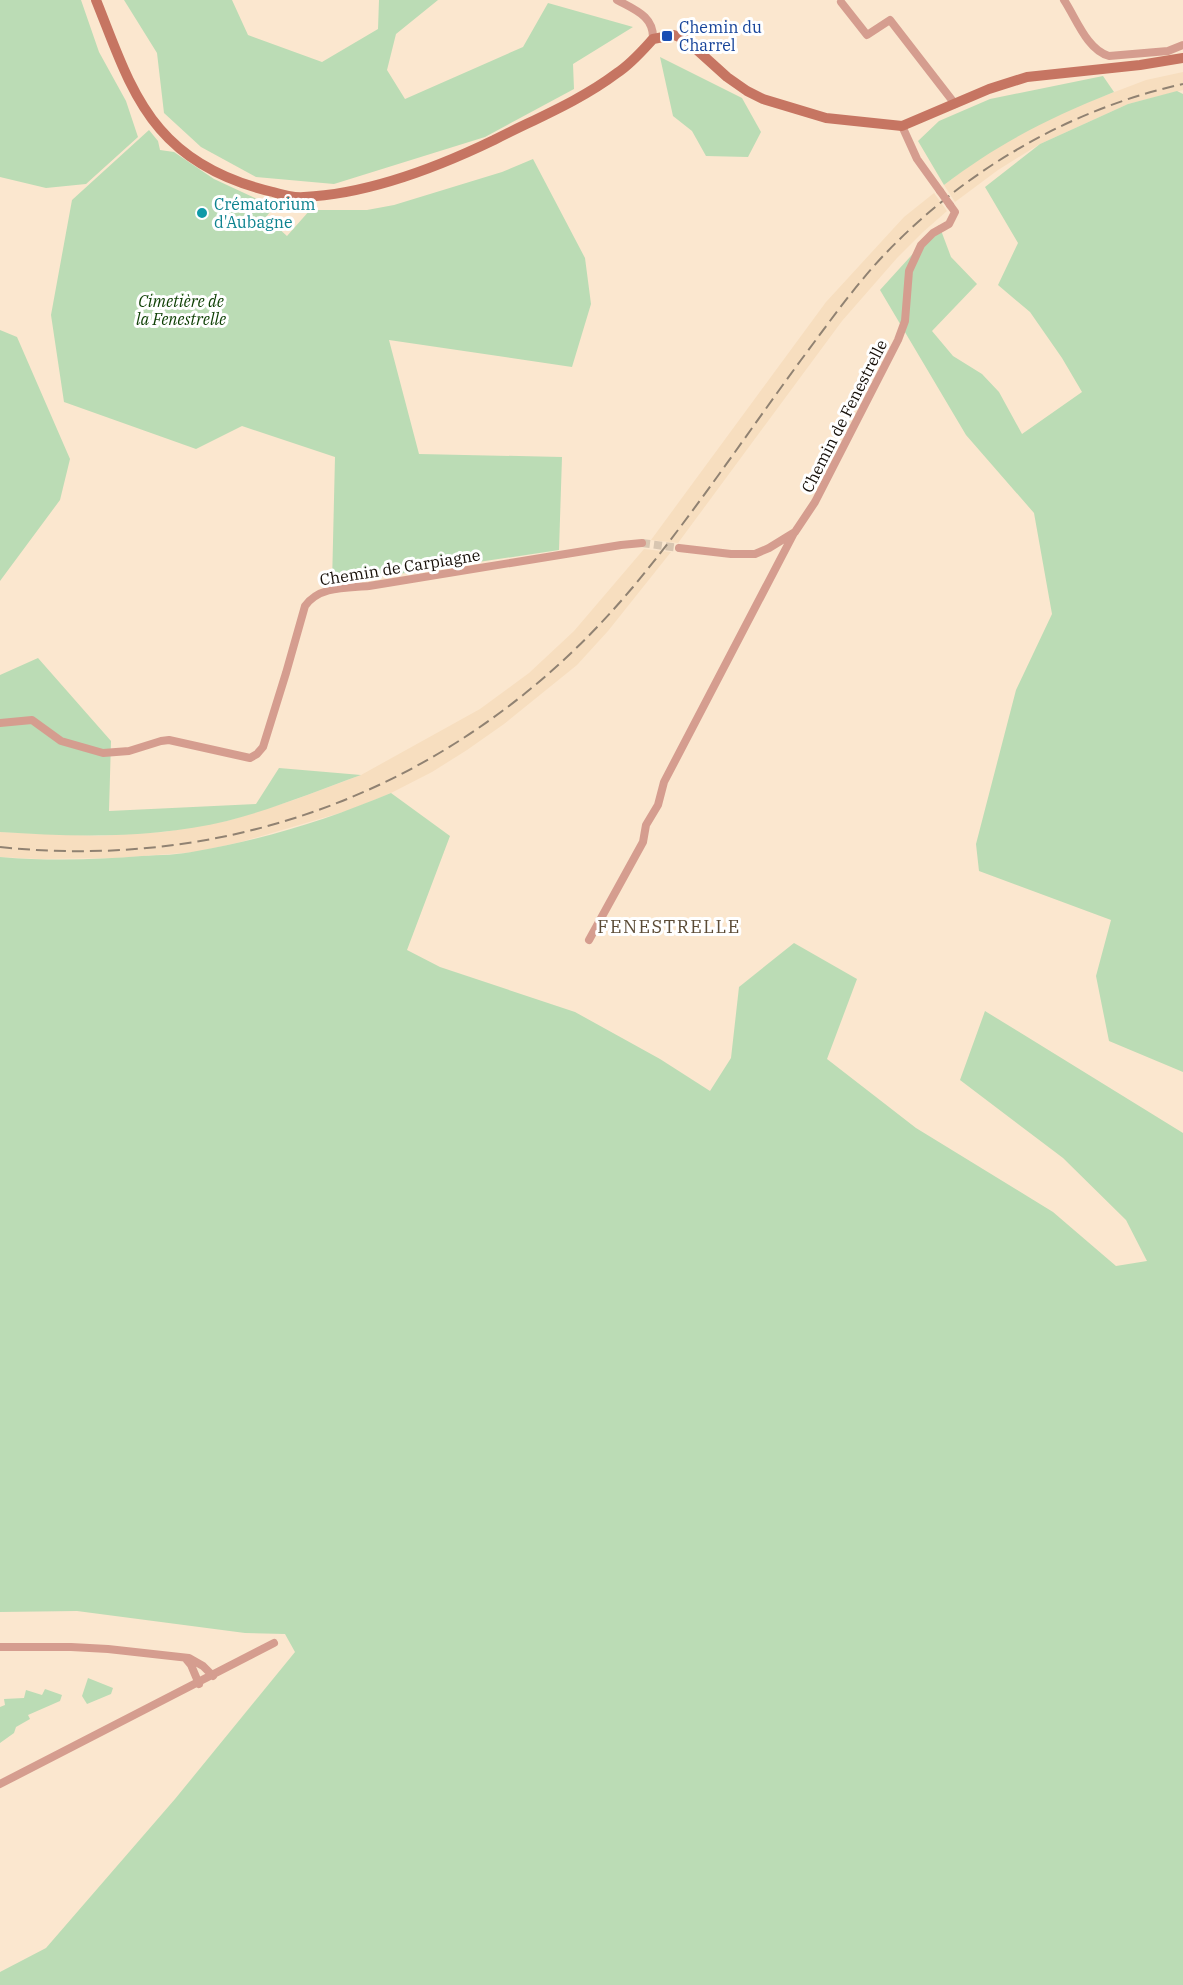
<svg xmlns="http://www.w3.org/2000/svg" width="1183" height="1985" font-family="'IBM Plex Serif',serif">
	<style>
		.built { fill: #f7debf }
		.green { fill: #bbdcb5 }
		.lines { fill: none; stroke-linecap: round; stroke-linejoin: round }
		.street-tunnel { stroke: #d8c6b1; stroke-width: 8; stroke-dasharray: 8 4; stroke-linecap: butt }
		.street { stroke: #d59d8f; stroke-width: 8 }
		.secondary { stroke: #c67562; stroke-width: 10 }
		.rail { stroke: #908272; stroke-width: 2; stroke-dasharray: 12 6; stroke-linecap: butt }
		.street-bridge { stroke: #d59d8f; stroke-width: 8 }
		.transit-dot { fill: #1a4fb4; stroke: #fff; stroke-width: 2 }
		.culture-dot { fill: #0f9aa8; stroke: #fff; stroke-width: 2 }
		.labels { text-anchor: middle; stroke-width: 6; stroke-linejoin: round; paint-order: stroke }
		.transit-label { font-size: 16px; fill: #164399; stroke: #fff; text-anchor: start }
		.culture-label { font-size: 16px; fill: #0d838f; stroke: #fff; text-anchor: start }
		.park-label { font-size: 16px; font-style: italic; fill: #0d3f03; stroke: #fff }
		.street-label { font-size: 16px; fill: #140d06; stroke: #fff }
		.neighbourhood-label { font-size: 18px; letter-spacing: 1.5px; fill: #5b4b36; stroke: #fff }
	</style>
	<rect width="100%" height="100%" fill="#fbe7cf"/>
	<path class="built" d="M1183,72V90L1128,104L1040,144L998,170L955,202L944,185L978,159L1023,132L1070,109L1146,80Z
		M934,193L947,211L923,232L897,258L842,321L678,543L651,540L826,302L904,217Z
		M644,549L671,552L608,631L577,665L504,724L467,750L432,772L391,793L350,810L241,842L196,852L117,858L39,859L0,857V832L99,836L164,832L227,821L294,800L361,775L480,709L529,673L574,631Z"/>
	<path class="green" d="M0,0H81L99,52L126,101L138,137L86,184L46,188L0,177Z
		M124,0H232L248,35L322,62L378,29L379,0H438L396,34L387,70L405,99L523,47L548,3L633,27L573,64L574,89L485,137L334,184L256,177L201,147L164,113L157,53Z
		M660,57L742,98L761,132L748,157L706,156L692,131L673,116Z
		M1103,76L1114,92C1049,118 999,143 944,185L918,141L939,121L990,99Z
		M1177,91L1183,94V1072L1109,1041L1096,976L1111,920L979,871L976,844L1016,690L1052,614L1034,513L966,435L880,290L939,225L951,257L977,284L932,331L953,356L982,374L999,392L1022,434L1082,392L1062,358L1030,312L998,285L1018,243L985,187L1040,144L1128,104Z
		M149,130L158,141L160,150L174,152L214,179L274,207L266,217L287,236L310,210H367L394,205L502,172L533,159L585,258L591,304L572,367L389,340L419,454L562,457L559,550L332,584L335,457L242,426L196,449L64,402L51,315L72,200Z
		M0,330L17,337L70,459L60,500L0,581Z
		M38,658L111,741L109,811L256,804L279,768L361,775C317,791 273,809 227,821C153,839 75,837 0,832V675Z
		M391,793L450,836L407,950L440,967L575,1012L660,1059L710,1091L731,1058L739,987L794,943L857,979L827,1059L916,1128L1053,1212L1116,1266L1147,1261L1126,1220L1063,1158L960,1080L985,1011L1183,1133V1985H0V1972L46,1948L175,1799L295,1652L285,1634L245,1633L77,1611L0,1612V857C47,861 95,860 142,856C160,855 179,855 197,851C263,840 329,819 391,793Z
		M88,1678L113,1688L111,1694L87,1704L82,1696Z
		M45,1689L62,1695L60,1701L28,1715L30,1719L16,1727L14,1733L0,1743V1707L5,1705L4,1699L24,1698L26,1690L42,1695Z"/>
	<g class="lines">
		<path class="street-tunnel" d="M642,543L679,548"/>
		<path class="street" d="M617,0C635,10 654,16 653,39
			M1064,0C1076,18 1087,50 1109,56L1168,51L1183,45
			M841,2L867,35L890,20L955,104
			M902,126L917,159L940,191
			M679,548L731,554H755L769,548L795,532L815,502L898,340L905,321L909,271L921,245L933,233L949,224L955,212L950,205
			M0,723L32,720L61,741L103,753L129,751L161,741L169,740L250,758L257,754L263,747L286,673L305,606C319,586 346,588 369,586L621,545L642,543
			M589,940L643,842L646,825L658,805L664,782L794,533
			M1,1647H71L108,1649L189,1658L203,1666L213,1676
			M186,1659L191,1665L199,1684
			M0,1784L274,1643"/>
		<path class="secondary" d="M96,0C114,44 129,93 160,129C189,163 230,182 273,192C283,195 293,198 304,197C369,194 436,168 494,140C535,119 580,101 617,73C631,64 642,51 653,39L674,35L686,40L727,77L747,91L763,99L826,118L902,126L989,89L1027,77L1140,65L1183,58"/>
		<path class="rail" d="M0,847C247,873 474,777 633,587C692,516 746,435 801,360C828,324 853,288 884,255C964,171 1069,109 1183,84"/>
		<path class="street-bridge" d="M940,191L950,205"/>
	</g>
	<rect class="transit-dot" x="661" y="30" width="12" height="12" rx="3"/>
	<circle class="culture-dot" cx="202" cy="213" r="6"/>
	<g class="labels">
		<g class="transit-label">
			<text x="679" y="33">Chemin du<tspan x="679" dy="18">Charrel</tspan></text>
		</g>
		<g class="culture-label">
			<text x="214" y="210">Crématorium<tspan x="214" dy="18">d'Aubagne</tspan></text>
		</g>
		<g class="park-label">
			<text x="181" y="307">Cimetière de<tspan x="181" dy="18">la Fenestrelle</tspan></text>
		</g>
		<g class="street-label">
			<text transform="translate(844 416) rotate(-63)" y="6">Chemin de Fenestrelle</text>
			<text transform="translate(400 567) rotate(-9)" y="6">Chemin de Carpiagne</text>
		</g>
		<g class="neighbourhood-label">
			<text x="669" y="933">FENESTRELLE</text>
		</g>
	</g>
</svg>
